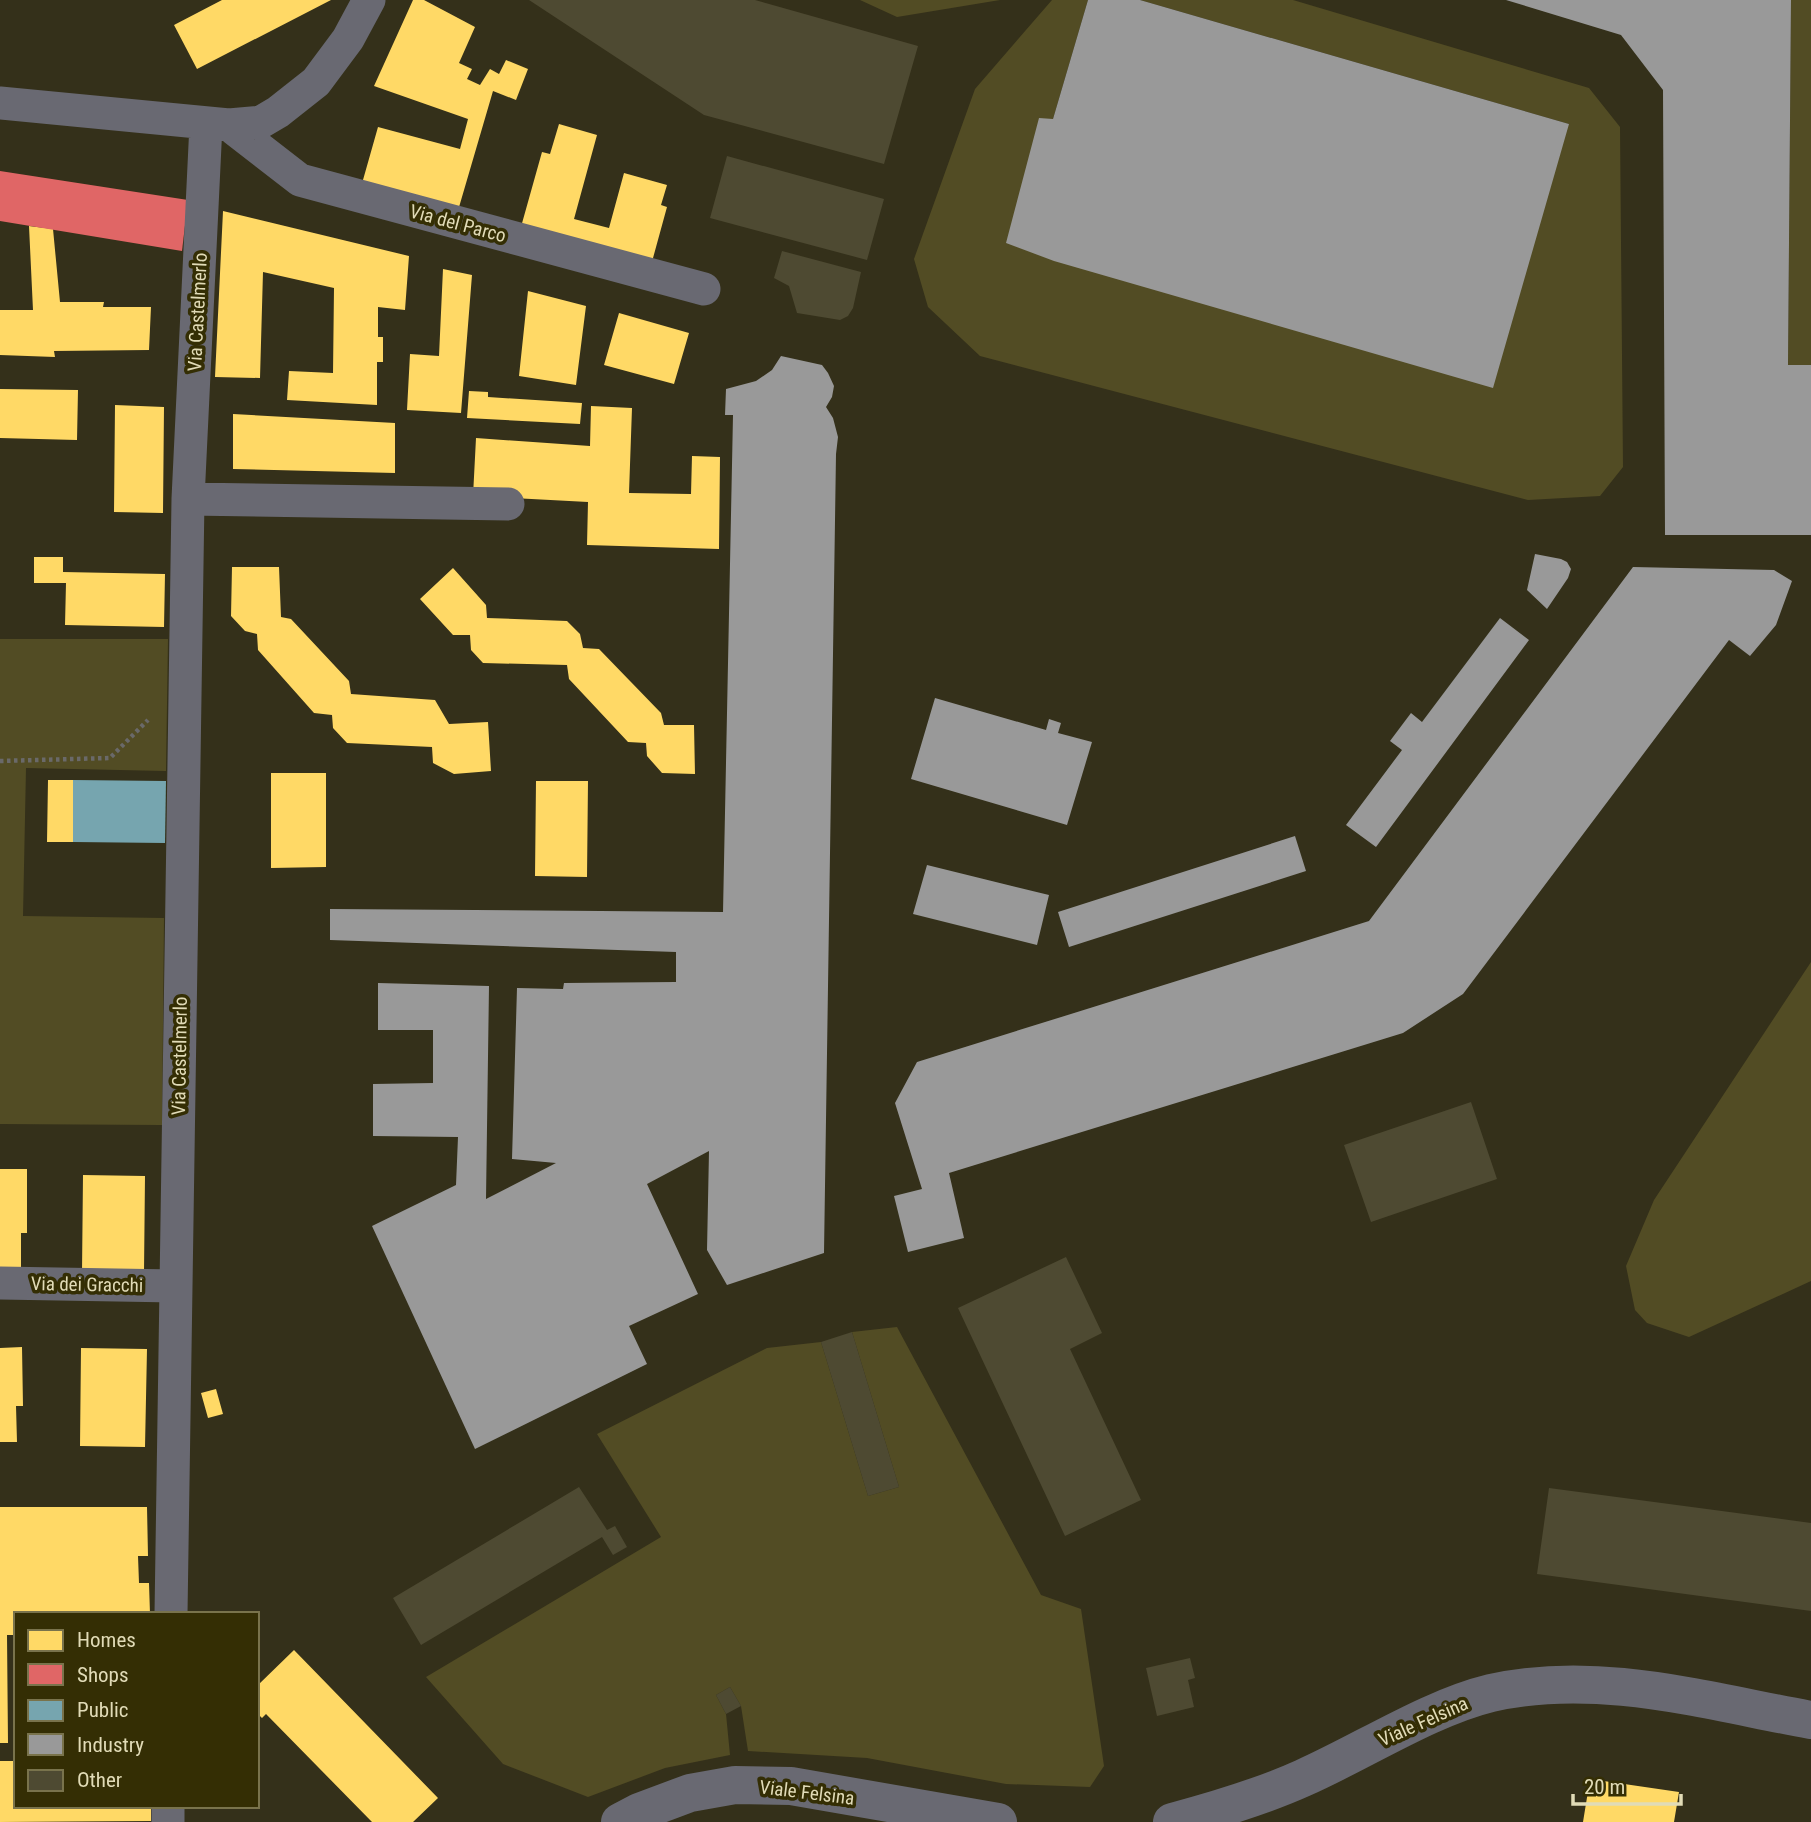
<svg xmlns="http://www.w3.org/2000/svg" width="1811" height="1822" font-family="'Roboto Condensed',sans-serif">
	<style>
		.green { fill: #524c24 }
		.homes { fill: #ffd966 }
		.shops { fill: #e06666 }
		.public { fill: #76a5af }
		.industry { fill: #999 }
		.building { fill: #4e4a32 }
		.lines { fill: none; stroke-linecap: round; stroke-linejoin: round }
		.path { stroke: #6a6969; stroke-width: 4.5; stroke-dasharray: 3.5 3.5; stroke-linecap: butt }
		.minor { stroke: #696972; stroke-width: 33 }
		.tertiary { stroke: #696972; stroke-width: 38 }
		.labels { text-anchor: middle; stroke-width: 7; stroke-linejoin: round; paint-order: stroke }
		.street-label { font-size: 19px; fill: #e1dbb7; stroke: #342e04 }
	</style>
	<rect width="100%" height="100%" fill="#34301a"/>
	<path class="green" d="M860,0H1000L897,17Z
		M1052,0H1088L1053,119L1569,124L1140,0H1293L1589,88L1620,127L1623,467L1600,496L1528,500L980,356L928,307L914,259L975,89Z
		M1791,0H1811V365H1788Z
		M0,639H168L166,771L26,768L23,916L164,918L162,1125L0,1124Z
		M1811,962V1281L1689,1337L1647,1323L1635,1310L1626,1266L1654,1200Z
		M897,1327L1041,1595L1081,1609L1104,1766L1090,1787L1006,1784L867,1758L748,1751L741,1706L730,1687L716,1695L726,1714L730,1755L665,1768L588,1797L503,1764L426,1677L661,1537L597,1434L767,1348L821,1342L868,1496L899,1487L852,1332Z"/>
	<path class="homes" d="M222,0H331L197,69L174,25Z
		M413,0H424L475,27L459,63L472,69L467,79L480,85L490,69L499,74L506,60L528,69L516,100L493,91L457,214L361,187L378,127L460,149L468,119L374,86Z
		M559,124L597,135L574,219L609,228L624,173L667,185L661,205L667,207L650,269L519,234L542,152L550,154Z
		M223,211L409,256L405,310L378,307V337H383V362H377V405L287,400L289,371L333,373L334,288L263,272L260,378L215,377Z
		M29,226L53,229L60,302H104L103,307H151L149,350L54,351L55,357L0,355V310H33Z
		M443,269L472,275L461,413L407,410L410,354L439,356Z
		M528,291L586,306L576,385L519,376Z
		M619,313L689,333L674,384L604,365Z
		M0,389L78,390L77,440L0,438Z
		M469,391L488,392V397L582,403L580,424L467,418Z
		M115,405L164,407L163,513L114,512Z
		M591,406L632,408L629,493L691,494L692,456L720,457L719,549L587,545L588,502L473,496L476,438L590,446Z
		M233,414L395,423V473L233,469Z
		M34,557H63V572L165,574L164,627L65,625L66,583H34Z
		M232,567H279L281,617L291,619L349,681L351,694L435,700L449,724L488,722L491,771L454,774L433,763L432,747L347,743L333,728L332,715L314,713L258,650L257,634L245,631L231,616Z
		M453,568L486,605L487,618L567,621L580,634L583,648L599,649L661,713L664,725H694L695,774L662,773L647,756L646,743L628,742L569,679L567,665L483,663L471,650L470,635H453L420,599Z
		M271,773H326V867L271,868Z
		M48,780H73V842H47Z
		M536,781H588L587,877L535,876Z
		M0,1169H27V1233H21V1268H0Z
		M83,1175L145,1176L144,1273L82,1272Z
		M22,1347L23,1406H16L17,1442H0V1348Z
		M81,1348L147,1349L145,1447L80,1446Z
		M216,1389L223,1414L208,1418L201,1393Z
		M0,1507H147L148,1556H138L139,1583H149L150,1614H16V1635H7L8,1743H0Z
		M294,1650L438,1798L413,1822H372L266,1714L262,1718L257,1713V1686Z
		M0,1761H16V1806H151V1821L0,1822Z
		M1590,1779L1679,1792L1674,1822H1583Z"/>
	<path class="shops" d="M0,171L188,200L182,251L0,221Z"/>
	<path class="public" d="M73,780L166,781L165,843L73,842Z"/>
	<path class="industry" d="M1088,0H1140L1569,124L1493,388L1054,261L1006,243L1039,118L1053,119Z
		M1506,0H1791L1788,365H1811V535H1665L1663,90L1621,35Z
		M781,356L822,365L828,373L834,386L832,397L826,407L833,418L838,437L836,454L824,1253L727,1285L707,1250L709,1151L647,1184L698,1294L629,1326L647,1364L475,1449L372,1226L456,1185L458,1137L373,1136V1084L433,1083V1030H378V983L489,986L486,1199L556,1163L512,1159L517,988L563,989L564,983L676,982V952L330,940V909L723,912L733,415H725L726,389L756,381L772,370Z
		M1535,554L1561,559L1567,562L1571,569L1568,578L1547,609L1527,590Z
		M1633,567L1774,570L1792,581L1776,625L1750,656L1729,640L1463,994L1403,1033L949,1173L964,1238L908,1252L894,1196L922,1189L895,1103L917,1062L1369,921Z
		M1500,618L1529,640L1376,847L1346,825L1402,750L1390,741L1411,713L1422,722Z
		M935,698L1046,730L1049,719L1061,723L1058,733L1092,742L1067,825L911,779Z
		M1295,836L1306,871L1069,947L1058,912Z
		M927,865L1049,895L1037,945L913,914Z"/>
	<path class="building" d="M529,0H755L918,46L884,164L704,115Z
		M727,156L884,199L867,260L710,218Z
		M782,251L861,272L853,308L848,316L840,320L797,313L789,286L774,278Z
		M1471,1102L1497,1179L1371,1222L1344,1145Z
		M1066,1257L1102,1333L1070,1349L1141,1500L1065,1536L958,1308Z
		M852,1332L899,1487L868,1496L821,1342Z
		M579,1487L607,1530L615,1526L627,1547L613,1555L602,1537L421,1645L393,1598Z
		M1549,1488L1811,1523V1611L1537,1574Z
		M1190,1658L1195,1678L1188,1680L1194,1707L1157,1716L1146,1668Z
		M730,1687L741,1706L726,1714L716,1695Z"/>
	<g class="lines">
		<path class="path" d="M0,761L110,758L148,720"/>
		<path class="minor" d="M0,103L229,125L300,180L704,289
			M229,125L261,122L278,112L316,82L348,39L369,0
			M188,499L508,504
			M0,1283L175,1286
			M171,1614L188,499L206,124
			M168,1822V1806"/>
		<path class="tertiary" d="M620,1822L639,1812L690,1793L735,1785L791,1786L998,1822
			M1172,1822C1217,1810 1261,1797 1303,1778C1362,1752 1429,1708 1491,1693C1598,1669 1706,1701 1811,1720"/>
	</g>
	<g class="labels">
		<g class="street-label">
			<text transform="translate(458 223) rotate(15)" y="7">Via del Parco</text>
			<text transform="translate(197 312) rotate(-87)" y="7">Via Castelmerlo</text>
			<text transform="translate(179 1056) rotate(-89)" y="7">Via Castelmerlo</text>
			<text transform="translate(87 1284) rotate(1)" y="7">Via dei Gracchi</text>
			<text transform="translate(1423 1721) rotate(-24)" y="7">Viale Felsina</text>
			<text transform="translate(807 1792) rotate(7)" y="7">Viale Felsina</text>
		</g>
	</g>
	<rect x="14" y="1612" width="245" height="196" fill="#342e04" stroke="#79734c" stroke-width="2"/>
	<rect x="28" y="1630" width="35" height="21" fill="#ffd966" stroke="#79734c" stroke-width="2"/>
	<text x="77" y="1647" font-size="21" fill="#e1dbb7">Homes</text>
	<rect x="28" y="1664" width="35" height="21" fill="#e06666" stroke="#79734c" stroke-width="2"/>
	<text x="77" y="1682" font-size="21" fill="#e1dbb7">Shops</text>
	<rect x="28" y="1700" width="35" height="21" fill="#76a5af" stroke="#79734c" stroke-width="2"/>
	<text x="77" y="1717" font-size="21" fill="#e1dbb7">Public</text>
	<rect x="28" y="1734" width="35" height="21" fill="#999999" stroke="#79734c" stroke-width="2"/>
	<text x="77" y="1752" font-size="21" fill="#e1dbb7">Industry</text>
	<rect x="28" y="1770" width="35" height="21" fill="#4e4a32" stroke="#79734c" stroke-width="2"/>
	<text x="77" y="1787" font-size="21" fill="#e1dbb7">Other</text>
	<path d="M1573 1794v10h108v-10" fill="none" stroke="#e1dbb7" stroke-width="3.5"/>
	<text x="1584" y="1794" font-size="21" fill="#e1dbb7" stroke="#342e04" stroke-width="5" paint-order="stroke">20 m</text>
</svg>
